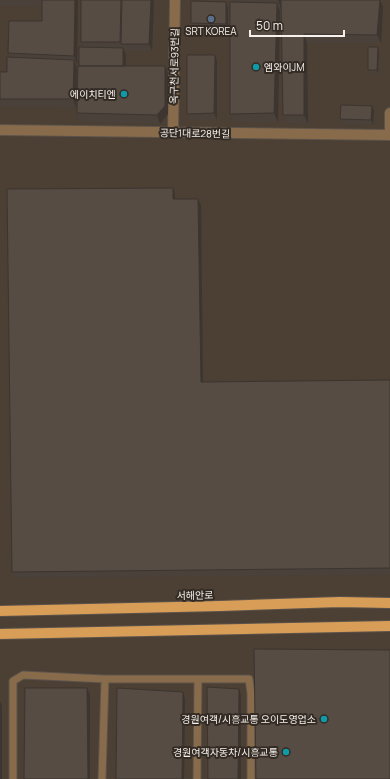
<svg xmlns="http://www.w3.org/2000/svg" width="390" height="779" font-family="Manrope,'Noto Sans KR',sans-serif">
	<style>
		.built { fill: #4c3f33 }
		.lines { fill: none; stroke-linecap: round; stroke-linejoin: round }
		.lane-casing { stroke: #5b534c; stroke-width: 9 }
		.street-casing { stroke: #5b534c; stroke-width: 12 }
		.primary-casing { stroke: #5b534c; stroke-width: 12 }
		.lane { stroke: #886b4a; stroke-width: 7 }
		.street { stroke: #886b4a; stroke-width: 10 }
		.primary { stroke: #d89d56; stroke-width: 10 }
		.wall { fill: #4a413a }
		.shaded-wall { fill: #3c3530 }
		.building { fill: #564c44; stroke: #3c3530 }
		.service-dot { fill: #5c6f8a; stroke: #332b24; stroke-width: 1.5 }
		.culture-dot { fill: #0f9aa8; stroke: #332b24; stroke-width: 1.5 }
		.labels { text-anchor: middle; stroke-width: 4; stroke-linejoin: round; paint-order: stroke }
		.poi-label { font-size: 10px; fill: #f6f1ec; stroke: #332b24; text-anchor: end }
		.street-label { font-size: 10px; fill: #f6f1ec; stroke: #332b24 }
	</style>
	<rect width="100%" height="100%" fill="#3e352d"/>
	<path class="built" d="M0,0H390V779H0Z"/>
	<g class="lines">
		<defs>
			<path id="lane" d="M13,779V681L23,675L105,679H249L251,694V779
				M102,779L105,679
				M197,779L198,679"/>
			<path id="street" d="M0,130L390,135
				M173,133L175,0
				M390,135V113"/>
			<path id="primary" d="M0,611L220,606L340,602L390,603
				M0,634L390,626"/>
		</defs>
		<use href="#lane" class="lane-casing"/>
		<use href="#street" class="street-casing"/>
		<use href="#primary" class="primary-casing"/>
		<use href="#lane" class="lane"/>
		<use href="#street" class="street"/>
		<use href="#primary" class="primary"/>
	</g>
	<path class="wall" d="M0,0H78L77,65H76L77,69L76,108L0,107V72H7L10,57L8,53L42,21V7L0,6Z
		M81,0H154L152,51H124L126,55V66H165L168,74V114L160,124L80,122L77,113L79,66L83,48L81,42Z
		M228,0H281V8H278L280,11L278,122H233L230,114V5Z
		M281,0H380L383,7L381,43H307L308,124L286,123L283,115Z
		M228,8V30H193L191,23Z
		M378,47L379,51L378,74H369L368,70Z
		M215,55L217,61V120H190L187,114Z
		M372,106L374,111L373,125L342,124L340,119Z
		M173,188L175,195V199H198L201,205L203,382L390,380V575L14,578L12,572Z"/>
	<path class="shaded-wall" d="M75,0H78L77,65L74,56Z
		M151,0H154L152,51L149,44Z
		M278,0H281V8Z
		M379,0H380L383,7L381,43L377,35Z
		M226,2L228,8V30L226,24Z
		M277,3L280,11L278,122L274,113Z
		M304,34L307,43L308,124L304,115Z
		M378,47L379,51L378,74L377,70Z
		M123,48L126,55V74L123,68Z
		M215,55L217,61V120L214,113Z
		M74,60L77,69L76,108L73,99Z
		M165,66L168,74V114L160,124L157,115Z
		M372,106L374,111L373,125L371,120Z
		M173,188L175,195V205L173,199Z
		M198,199L201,205L203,389L201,382Z
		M87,688L90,695V779H88Z
		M239,689L241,695V779H238Z
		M183,692L185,699L184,779H182Z
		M0,701L2,706V779H0Z"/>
	<path class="building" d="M42,0H75L74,56L8,53L9,21H42Z
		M81,0H121L120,42H81Z
		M122,0H151L149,44H121Z
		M281,0H380L377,35L304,34V115H283Z
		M191,1L226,2V24L191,23Z
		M230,2L277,3L274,113L230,114Z
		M79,47L123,48V66H79Z
		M368,47H378L377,70H368Z
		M187,55H215L214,113L187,114Z
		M7,57L74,60L73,99H0V72H7Z
		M78,66H165V106L157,115L77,113Z
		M341,105L372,106L371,120L340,119Z
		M173,188V199H198L201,382L390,380V568L12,572L7,189Z
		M254,649L390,650V779H256Z
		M207,687L239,689L238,779H208Z
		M25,688H87L88,779H24Z
		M117,688L183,692L182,779H116Z"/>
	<circle class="service-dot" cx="211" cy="19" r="4"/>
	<g class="culture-dot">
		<circle cx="256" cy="67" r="4"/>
		<circle cx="124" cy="94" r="4"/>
		<circle cx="324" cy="719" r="4"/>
		<circle cx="286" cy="752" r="4"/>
	</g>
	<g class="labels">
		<g class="poi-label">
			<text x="211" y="35" text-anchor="middle">SRT KOREA</text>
			<text x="264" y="71" text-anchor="start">엠와이JM</text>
			<text x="116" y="98">에이치티엔</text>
			<text x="316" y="723">경원여객/시흥교통 오이도영업소</text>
			<text x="278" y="756">경원여객자동차/시흥교통</text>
		</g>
		<g class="street-label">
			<text transform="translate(174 66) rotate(-89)" y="4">옥구천서로93번길</text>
			<text transform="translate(195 133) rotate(1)" y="4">공단1대로28번길</text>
			<text transform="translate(195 595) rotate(-1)" y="4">서해안로</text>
		</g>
	</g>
	<path d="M250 30v6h94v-6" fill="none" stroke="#f6f1ec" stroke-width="2"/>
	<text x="256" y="30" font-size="12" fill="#f6f1ec" stroke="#332b24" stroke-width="3" paint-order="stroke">50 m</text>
</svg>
